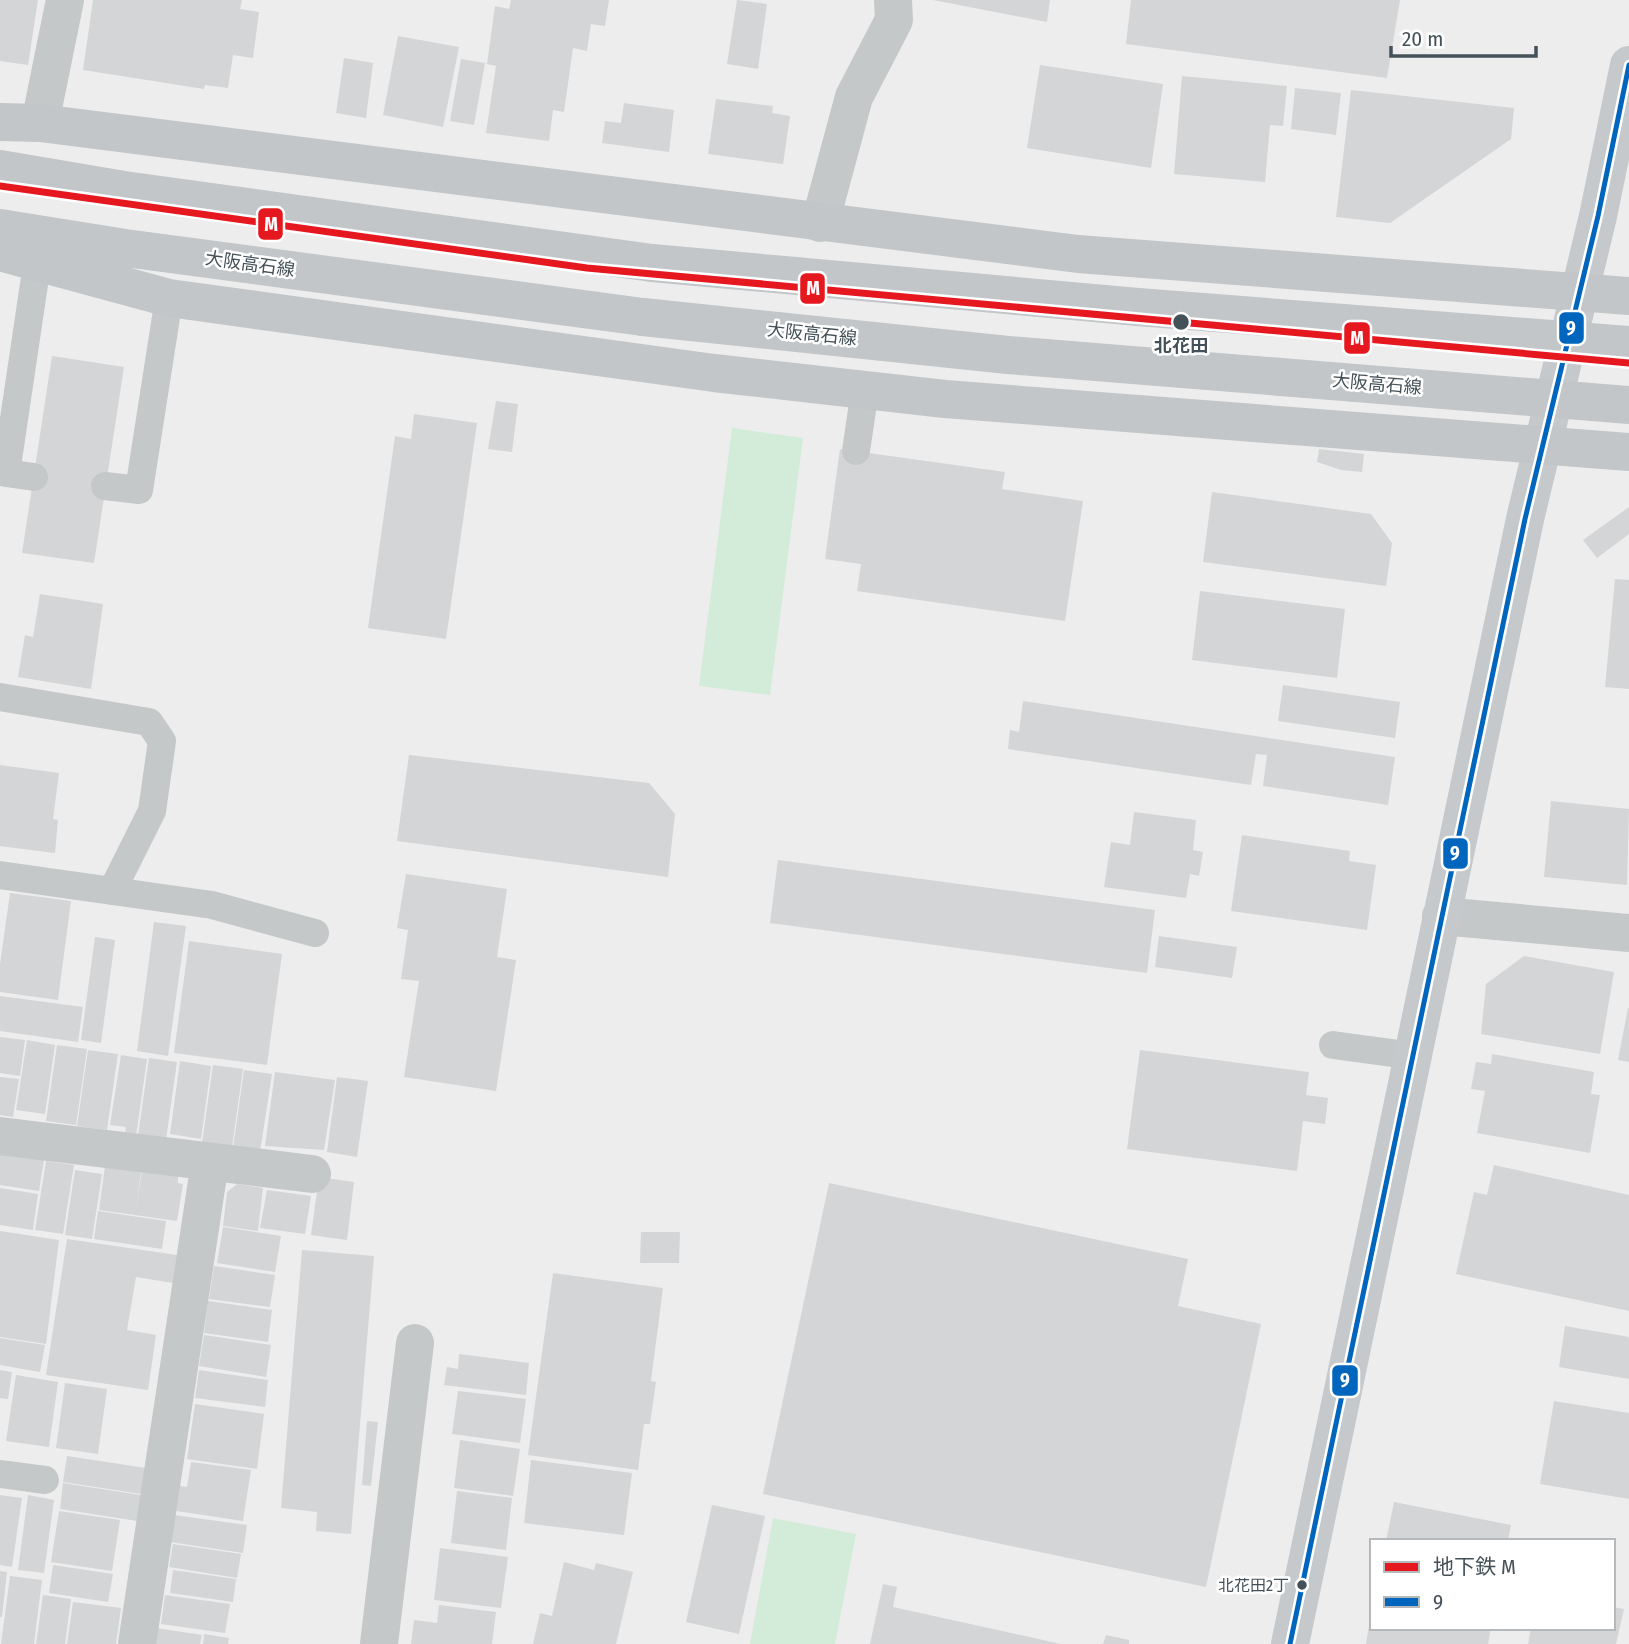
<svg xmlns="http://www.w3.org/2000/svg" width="1629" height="1644" font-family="'Fira Sans Condensed','Noto Sans JP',sans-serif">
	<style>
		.green { fill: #d2ecd9 }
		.building { fill: #d4d5d6 }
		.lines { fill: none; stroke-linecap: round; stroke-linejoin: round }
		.lane { stroke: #c4c8c9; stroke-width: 28 }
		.street { stroke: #c4c8c9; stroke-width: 38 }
		.secondary { stroke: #c6c9cb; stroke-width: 38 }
		.primary { stroke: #c2c6c8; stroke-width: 38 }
		.primary-bridge { stroke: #c2c6c8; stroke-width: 38 }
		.bus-1-casing { stroke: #fff; stroke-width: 10 }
		.bus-1 { stroke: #0065bd; stroke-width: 5 }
		.metro-1-casing { stroke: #fff; stroke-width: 12 }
		.metro-1 { stroke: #e5171f; stroke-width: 7 }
		.stop-dot { fill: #455158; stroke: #fff; stroke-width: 2.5 }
		.labels { text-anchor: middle; stroke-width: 5; stroke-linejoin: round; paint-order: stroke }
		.bus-label { font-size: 16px; fill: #455158; stroke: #fff; text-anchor: end }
		.street-label { font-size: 18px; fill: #455158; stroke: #fff }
		.stop-label { font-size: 18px; font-weight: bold; fill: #455158; stroke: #fff }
		.line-badge { stroke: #fff; stroke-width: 2.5 }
		.badge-label { font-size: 19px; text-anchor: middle; font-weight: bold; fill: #fff }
	</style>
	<rect width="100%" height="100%" fill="#eeeded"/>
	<path class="green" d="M732,428L803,438L770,695L699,686Z
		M773,1518L856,1534L835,1644H750Z"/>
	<path class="building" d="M0,0H38L28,65L0,61Z
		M93,0H242L240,9L259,12L253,58L233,55L228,88L205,85L204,89L83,70Z
		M511,0H609L605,26L591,24L587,51L573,48L564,112L553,110L549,141L486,133L496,66L487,64L495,6L509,9Z
		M737,0L767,4L758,69L727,64Z
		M933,0H1050L1047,22Z
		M1131,0H1400L1387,78L1126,44Z
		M398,36L459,47L443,127L383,115Z
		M344,58L373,63L366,118L336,113Z
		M461,59L485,63L474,125L450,121Z
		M1040,65L1163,84L1151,168L1027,148Z
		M1182,76L1287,86L1283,126L1270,125L1265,182L1174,174Z
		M1295,88L1341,93L1336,135L1291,129Z
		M1351,90L1514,108L1511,139L1390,223L1336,217Z
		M716,99L773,106L772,113L790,116L783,164L708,154Z
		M624,103L674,110L669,152L602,143L605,121L621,123Z
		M52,356L124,367L94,563L22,553Z
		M496,401L518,404L512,452L488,449Z
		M414,414L477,423L446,639L368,628L395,436L411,439Z
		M840,449L1005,472L1002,489L1083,501L1065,621L857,591L861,564L825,559Z
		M1319,449L1364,454L1362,472L1341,470L1317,462Z
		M1212,492L1371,514L1392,543L1386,586L1203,562Z
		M1629,507V534L1597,558L1583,540Z
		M1615,579L1629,580V689L1605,687Z
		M1200,591L1345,609L1337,678L1192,660Z
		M40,594L103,604L91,689L18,677L25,635L33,637Z
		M1283,685L1400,702L1395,738L1278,721Z
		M1023,701L1395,757L1388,805L1263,786L1267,755L1256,754L1251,785L1008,749L1010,730L1019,732Z
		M409,755L649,783L675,814L668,877L397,841Z
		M0,765L59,773L53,819L58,820L55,853L0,846Z
		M1551,801L1629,809L1627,885L1544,877Z
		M1134,812L1196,820L1193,850L1203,852L1199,876L1190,874L1186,898L1104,887L1111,842L1130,845Z
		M1242,835L1350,851L1349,861L1376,865L1367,930L1231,911Z
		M778,860L1155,910L1147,973L770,923Z
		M406,874L507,889L497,957L516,960L496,1091L404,1077L419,981L401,979L408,930L397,928Z
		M10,893L71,901L58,1000L0,992V964Z
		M154,922L186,926L168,1056L137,1051Z
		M1159,936L1237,947L1232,978L1155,967Z
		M95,937L115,940L101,1043L81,1040Z
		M189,941L282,954L267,1065L174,1053Z
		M1524,956L1614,972L1600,1054L1481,1034L1486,984Z
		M0,996L83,1007L78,1042L0,1031Z
		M1628,1008H1629V1062L1618,1060Z
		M0,1037L25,1040L20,1076L0,1073Z
		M27,1040L55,1045L45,1114L16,1110Z
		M57,1045L87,1049L76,1125L46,1121Z
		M88,1050L118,1054L107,1130L77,1126Z
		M1140,1050L1309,1072L1306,1095L1328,1098L1325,1124L1303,1121L1297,1171L1127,1149Z
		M1492,1054L1594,1072L1591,1094L1600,1095L1590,1153L1477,1133L1485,1091L1471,1089L1476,1062L1491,1064Z
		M121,1055L147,1059L136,1136L125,1134L126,1127L110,1125Z
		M149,1058L177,1062L166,1140L138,1136Z
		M180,1061L211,1066L201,1139L170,1134Z
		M213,1065L243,1069L232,1147L202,1143Z
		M244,1070L272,1074L260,1152L233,1148Z
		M275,1072L335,1080L324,1150L265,1146Z
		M0,1077L19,1079L13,1117L0,1115Z
		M337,1077L368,1081L357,1157L327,1152Z
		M0,1154L44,1160L39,1191L0,1185Z
		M46,1161L74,1165L63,1234L35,1230Z
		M1494,1165L1629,1195V1311L1456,1274L1474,1192L1487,1195Z
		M105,1166L141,1172L136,1209L142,1170L178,1176V1183L183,1184L177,1221L99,1210Z
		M75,1170L102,1174L92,1239L65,1235Z
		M319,1177L354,1182L347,1240L311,1235Z
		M829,1183L1188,1259L1178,1306L1261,1324L1206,1587L763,1494Z
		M237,1184L263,1188L258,1231L223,1226L227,1192Z
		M0,1188L38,1194L33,1230L0,1225Z
		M267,1190L311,1196L305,1234L260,1228Z
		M98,1211L166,1221L162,1249L94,1239Z
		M223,1227L281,1236L275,1272L217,1263Z
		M0,1231L59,1240L46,1344L0,1337Z
		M641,1232H680L679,1263H640Z
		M67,1239L177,1255L173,1283L136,1277L127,1330L156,1335L148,1390L46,1375Z
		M302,1250L374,1256L351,1534L316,1531L317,1512L281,1508Z
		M214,1266L275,1275L270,1307L209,1299Z
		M553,1273L663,1288L651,1381L656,1382L650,1424H644L638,1470L528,1455Z
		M208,1301L272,1310L268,1342L204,1333Z
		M1565,1326L1629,1337V1379L1559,1367Z
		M204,1335L271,1345L266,1377L199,1366Z
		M0,1338L45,1345L40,1372L0,1365Z
		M459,1354L529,1363L526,1395L444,1385L447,1367L458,1369Z
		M0,1370L12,1372L8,1399L0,1398Z
		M199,1370L268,1380L265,1407L195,1398Z
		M16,1375L58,1382L49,1447L6,1441Z
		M65,1383L107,1389L98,1454L56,1448Z
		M458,1391L526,1399L520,1443L452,1434Z
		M1554,1401L1629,1413V1499L1540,1484Z
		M195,1404L264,1414L257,1469L187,1459Z
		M367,1421L378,1422L371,1486L362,1485Z
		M460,1440L520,1449L513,1496L454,1488Z
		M67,1456L146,1468L141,1494L63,1482Z
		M531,1460L632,1473L624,1535L524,1523Z
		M191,1462L251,1470L243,1521L176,1511L180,1486L187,1487Z
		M63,1483L141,1495L137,1521L60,1509Z
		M457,1491L512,1498L506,1550L451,1543Z
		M0,1495L22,1498L12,1567L0,1565Z
		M28,1495L54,1500L44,1573L18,1570Z
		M1394,1502L1511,1525L1508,1541H1386Z
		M712,1505L765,1516L739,1634L686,1622Z
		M59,1511L120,1520L112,1571L51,1562Z
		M174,1515L247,1525L243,1553L170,1542Z
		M173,1544L241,1554L237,1578L169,1567Z
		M440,1548L508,1557L501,1608L434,1600Z
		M564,1562L594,1570L596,1563L633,1572L616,1644H533L540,1613L552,1616Z
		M53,1565L113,1574L108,1602L49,1593Z
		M173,1570L236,1579L233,1602L170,1593Z
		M0,1571L7,1572L2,1617H0Z
		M10,1576L42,1580L34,1644H1Z
		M883,1584L897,1587L893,1607L1061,1644H870Z
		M43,1595L71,1599L65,1644H36Z
		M165,1595L230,1604L225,1633L161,1624Z
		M73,1602L121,1608L116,1644H67Z
		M439,1605L496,1612L492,1644H411L414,1620L437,1623Z
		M1613,1607L1624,1609L1616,1644H1528L1531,1628H1613Z
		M1370,1619L1372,1628H1491L1488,1644H1366Z
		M156,1628L202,1635L200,1644H154Z
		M204,1634L229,1638L228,1644H203Z
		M1106,1635L1129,1640V1644H1103Z"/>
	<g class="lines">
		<path class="lane" d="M856,451L865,390
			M34,477L6,473L37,264
			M105,486L139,490L169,298
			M0,697L149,722L162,741L152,811L112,891
			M0,875L212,905L315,933
			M1333,1045L1414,1056
			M0,1474L45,1480"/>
		<path class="street" d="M40,123L65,0
			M820,223L854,97L894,20L893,0
			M1441,916L1629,933
			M0,1136L312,1174
			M137,1644L210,1162
			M379,1644L415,1343"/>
		<path class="secondary" d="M1290,1644L1525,519L1598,216L1629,65"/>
		<path class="primary" d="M0,122L40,123L1078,254L1629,296
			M0,169L124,190L652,263
			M0,228L125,248L643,317
			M0,252L169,298L714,373L945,399L1629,452"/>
		<path class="primary-bridge" d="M652,263L1138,307L1629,345
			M643,317L1008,355L1629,405"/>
		<defs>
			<path id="bus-1" d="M1290,1644L1525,519L1598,216L1629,65"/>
		</defs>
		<use href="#bus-1" class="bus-1-casing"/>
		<use href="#bus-1" class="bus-1"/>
		<defs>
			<path id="metro-1" d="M0,186L587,268L1629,363"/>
		</defs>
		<use href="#metro-1" class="metro-1-casing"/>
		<use href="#metro-1" class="metro-1"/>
	</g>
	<g class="stop-dot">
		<circle cx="1181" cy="322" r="9"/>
		<circle cx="1302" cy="1585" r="6"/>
	</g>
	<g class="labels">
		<g class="bus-label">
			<text x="1289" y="1591">北花田2丁</text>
		</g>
		<g class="street-label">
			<text transform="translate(250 264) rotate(8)" y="6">大阪高石線</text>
			<text transform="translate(812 334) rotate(6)" y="6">大阪高石線</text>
			<text transform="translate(1377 384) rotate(5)" y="6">大阪高石線</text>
		</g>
		<g class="stop-label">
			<text x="1181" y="352">北花田</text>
		</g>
	</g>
	<g class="line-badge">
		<rect x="257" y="207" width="27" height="34" rx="7" fill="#e5171f"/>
		<rect x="799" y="272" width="27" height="33" rx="7" fill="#e5171f"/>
		<rect x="1558" y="311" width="27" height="34" rx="7" fill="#0065bd"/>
		<rect x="1343" y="321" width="28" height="34" rx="7" fill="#e5171f"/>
		<rect x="1442" y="837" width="27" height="33" rx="7" fill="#0065bd"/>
		<rect x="1331" y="1364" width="28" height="33" rx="7" fill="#0065bd"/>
	</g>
	<g class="badge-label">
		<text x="271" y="231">M</text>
		<text x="813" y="295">M</text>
		<text x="1571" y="335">9</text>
		<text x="1357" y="345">M</text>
		<text x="1455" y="860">9</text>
		<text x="1345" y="1387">9</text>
	</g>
	<rect x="1370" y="1539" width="245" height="91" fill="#ffffff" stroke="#b5b9bc" stroke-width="2"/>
	<rect x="1384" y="1562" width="35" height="10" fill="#e5171f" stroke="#b5b9bc" stroke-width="2"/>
	<text x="1433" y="1574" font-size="21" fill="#455158">地下鉄 M</text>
	<rect x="1384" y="1597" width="35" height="10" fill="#0065bd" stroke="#b5b9bc" stroke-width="2"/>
	<text x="1433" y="1609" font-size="21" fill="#455158">9</text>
	<path d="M1391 46v10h145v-10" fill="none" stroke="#455158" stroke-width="3.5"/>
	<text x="1402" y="46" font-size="21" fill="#455158" stroke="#ffffff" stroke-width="5" paint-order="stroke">20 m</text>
</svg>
